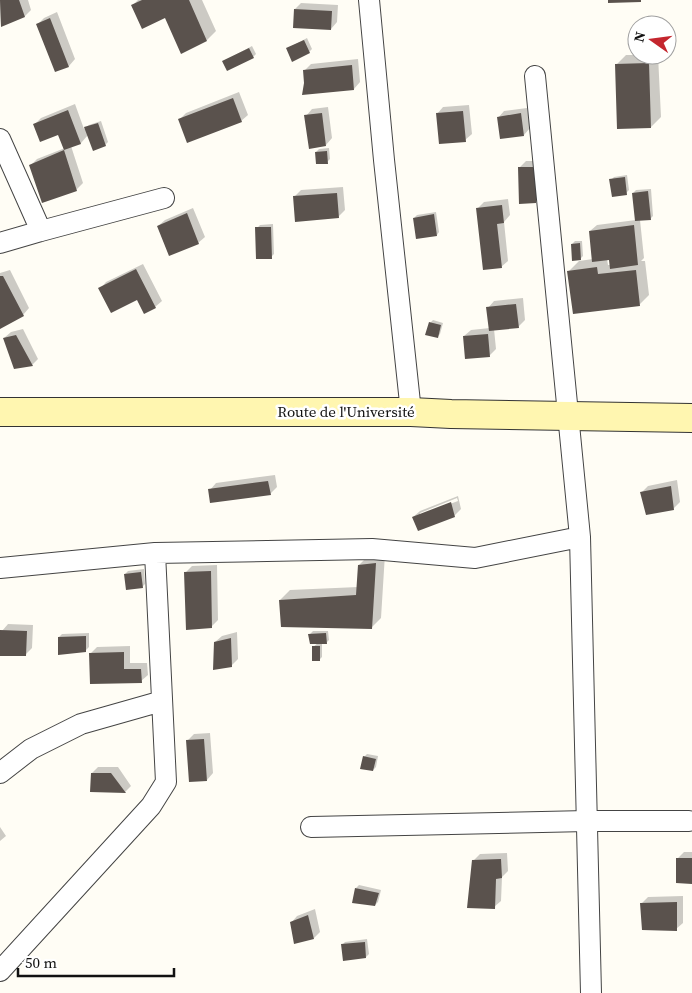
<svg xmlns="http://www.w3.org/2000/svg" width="692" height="993" font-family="'Source Serif 4',serif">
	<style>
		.shadow { fill: #0003; fill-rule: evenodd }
		.building { fill: #5a524d }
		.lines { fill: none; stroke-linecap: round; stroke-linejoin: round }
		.street-casing { stroke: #444; stroke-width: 22 }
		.secondary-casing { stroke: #333; stroke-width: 30 }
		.street { stroke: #fff; stroke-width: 20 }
		.secondary { stroke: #fff6b0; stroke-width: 28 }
		.labels { text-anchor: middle; stroke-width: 5; stroke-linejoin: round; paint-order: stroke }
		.street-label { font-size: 15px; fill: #111; stroke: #fff }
	</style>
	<rect width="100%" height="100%" fill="#fffdf5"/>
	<path class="shadow" d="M0,0H28L31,10L25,16L1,25Z
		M138,0H202L216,31L207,40L166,17L133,5Z
		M301,3L338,5L337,22L331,29L295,9Z
		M57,12L75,59L69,66L56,70L38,24L44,18Z
		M307,38L312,49L309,52L288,48Z
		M252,46L256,54L253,57L224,61Z
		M626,55H658L661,117L651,127L616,65Z
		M358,59L360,82L354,89L305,70L311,64Z
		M239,92L248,115L241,121L180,119L186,113Z
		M75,104L84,129L89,125L101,121L108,142L105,145L88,135L81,143L71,146L83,183L76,190L30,166L37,159L65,148L59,133L35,124L41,118Z
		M469,105L472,134L465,140L437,114L443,107Z
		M328,107L332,138L326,145L306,116L312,109Z
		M527,108L530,128L524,135L498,118L504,111Z
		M329,148L330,159L327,162L316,152L319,149Z
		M526,161H542V195L536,202L519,168Z
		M627,175L629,190L626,193L611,180L614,177Z
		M343,187L345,210L338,217L294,197L301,190Z
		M651,189L653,216L650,219L640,220L644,258L641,261H645L649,295L639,305L569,271L579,261L593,259L590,231L597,225L636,220L633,193L636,190ZM610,258L611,265H608L607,259Z
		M508,199L510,215L504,222L508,261L501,267L478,208L484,202Z
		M193,208L205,237L198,243L158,226L165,220Z
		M436,212L439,232L437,235L414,218L417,215Z
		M273,224L274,254L271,257L257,228L260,225Z
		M575,241H582L583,256L580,259L572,244Z
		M143,264L162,301L155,307L137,299L100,289L106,282Z
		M10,270L29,308L23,315L0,327V273Z
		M523,298L525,320L518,327L494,329L496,349L489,356L464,336L471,330L490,328L488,308L494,301Z
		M433,320L443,323L440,334L437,337L430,323Z
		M23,329L38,359L32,365L4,338L11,332Z
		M275,475L277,487L270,494L210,490L216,483Z
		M677,480L680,502L673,509L642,492L648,486Z
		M458,496L461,509L454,516L413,517L420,511ZM457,498L458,501L420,515V513Z
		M385,554L381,618L371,628L280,600L290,590L358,587L359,565L369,555Z
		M217,565L218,620L211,627L185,573L192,566Z
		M144,569L145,584L142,587L125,574L128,571Z
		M8,624L33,625L32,648L25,655L2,631Z
		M313,631H328L329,640L326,643H322V657L319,660L313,647L318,643L310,634Z
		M237,632L238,659L231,666L215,642L222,636Z
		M89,633V647L86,650L59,637L62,634Z
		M130,646V663H147L148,675L141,681L90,654L97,647Z
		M210,733L213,773L207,780L188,740L194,734Z
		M367,754L378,756L376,767L373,770L364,757Z
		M98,767H118L131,786L125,792L91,791L92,773Z
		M0,827L6,836L0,841Z
		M684,852H692V883L678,858Z
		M507,853L508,871L502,877L501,901L494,907L473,861L480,854Z
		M359,885L381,890L378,902L375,905L356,888Z
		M683,896V923L676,929L641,904L648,897Z
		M315,909L320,932L314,938L291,923L297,916Z
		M367,939L369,954L366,957L342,945L345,942Z"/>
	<path class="building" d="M0,0H19L25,17L1,27Z
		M142,0H189L207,41L181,54L165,18L142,29L131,5Z
		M608,0H641V2L608,3Z
		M294,9L332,11L331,30L293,28Z
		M50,18L69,67L55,72L36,24Z
		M304,40L310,53L292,62L286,48Z
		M249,48L254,58L227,71L222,61Z
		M649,63L651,128L617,129L615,64Z
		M352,65L354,90L302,95L304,83L303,70Z
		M233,98L242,122L187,143L178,119Z
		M68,110L81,144L64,150L58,135L40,142L33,124Z
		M463,111L466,142L439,144L436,113Z
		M322,113L326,146L309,149L304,115Z
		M521,113L524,136L500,139L497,117Z
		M98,123L106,146L93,151L84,127Z
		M64,150L77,191L42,203L29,165Z
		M327,151L328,164H316L315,152Z
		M518,167H536V203L519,204Z
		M625,177L627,195L612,197L609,179Z
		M648,191L651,220L635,221L632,193Z
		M337,193L339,218L295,222L293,196Z
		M502,205L504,223L497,224L502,268L483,270L476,208Z
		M187,213L199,244L169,256L157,226Z
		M434,214L437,236L416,239L413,218Z
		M634,225L638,265L610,269L609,260L592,262L589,231Z
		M255,227H271L272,259H256Z
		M580,243L581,260L572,261L571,244Z
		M597,267L598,274L636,270L640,306L573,314L567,271Z
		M136,269L156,308L144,314L137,300L111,313L98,288Z
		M0,276H3L24,316L0,329Z
		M516,304L519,328L489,331L486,307Z
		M429,322L441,325L438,338L425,335Z
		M488,334L490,357L465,359L463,336Z
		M16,335L33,366L14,369L3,338Z
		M268,481L271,495L210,503L208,489Z
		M671,486L674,510L646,515L640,492Z
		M451,502L455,517L418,531L412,517Z
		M376,563L372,629L281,627L279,600L356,595L358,565Z
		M211,571L212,628L186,630L184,572Z
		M141,572L143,588L126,590L124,574Z
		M0,630L27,631L26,656H0Z
		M326,633L327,644H310L308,634Z
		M86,636V652L58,655V637Z
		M231,638L232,667L213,670L214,642Z
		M312,646H320V661H312Z
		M124,652V669H141L142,683L90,684L89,653Z
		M204,739L207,781L189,782L186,740Z
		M363,756L376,759L373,771L360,769Z
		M91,773H111L126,793L90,792Z
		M676,858H692V884L676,883Z
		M501,859L502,878L496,879L495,909L467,908L472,860Z
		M355,888L379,893L375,906L352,903Z
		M677,902V931L642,930L640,903Z
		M308,915L314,939L294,944L290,922Z
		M365,942L366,958L343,961L341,944Z"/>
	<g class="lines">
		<defs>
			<path id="street" d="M369,0L384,160L411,412
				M535,76L580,537L591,993
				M0,139L41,231
				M0,243L41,231L164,198
				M0,568L155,553L372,549L475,558L580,537
				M0,773L31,749L81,724L162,701
				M311,827L587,821H689
				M0,971L151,806L166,782L155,553"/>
			<path id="secondary" d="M0,412H411L451,414L692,418"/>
		</defs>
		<use href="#street" class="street-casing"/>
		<use href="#secondary" class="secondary-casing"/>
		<use href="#street" class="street"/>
		<use href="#secondary" class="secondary"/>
	</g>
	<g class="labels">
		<g class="street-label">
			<text x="346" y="417">Route de l'Université</text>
		</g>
	</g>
	<g transform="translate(652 40) rotate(284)"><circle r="24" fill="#ffffff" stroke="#a0a0a0"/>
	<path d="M0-4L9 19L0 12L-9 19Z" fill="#c4262e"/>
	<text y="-8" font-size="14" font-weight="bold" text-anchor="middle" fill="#111111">N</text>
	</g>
	<path d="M18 968v8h156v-8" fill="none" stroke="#111111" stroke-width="2.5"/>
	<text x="25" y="968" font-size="15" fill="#111111" stroke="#ffffff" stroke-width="4" paint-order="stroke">50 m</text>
</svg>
